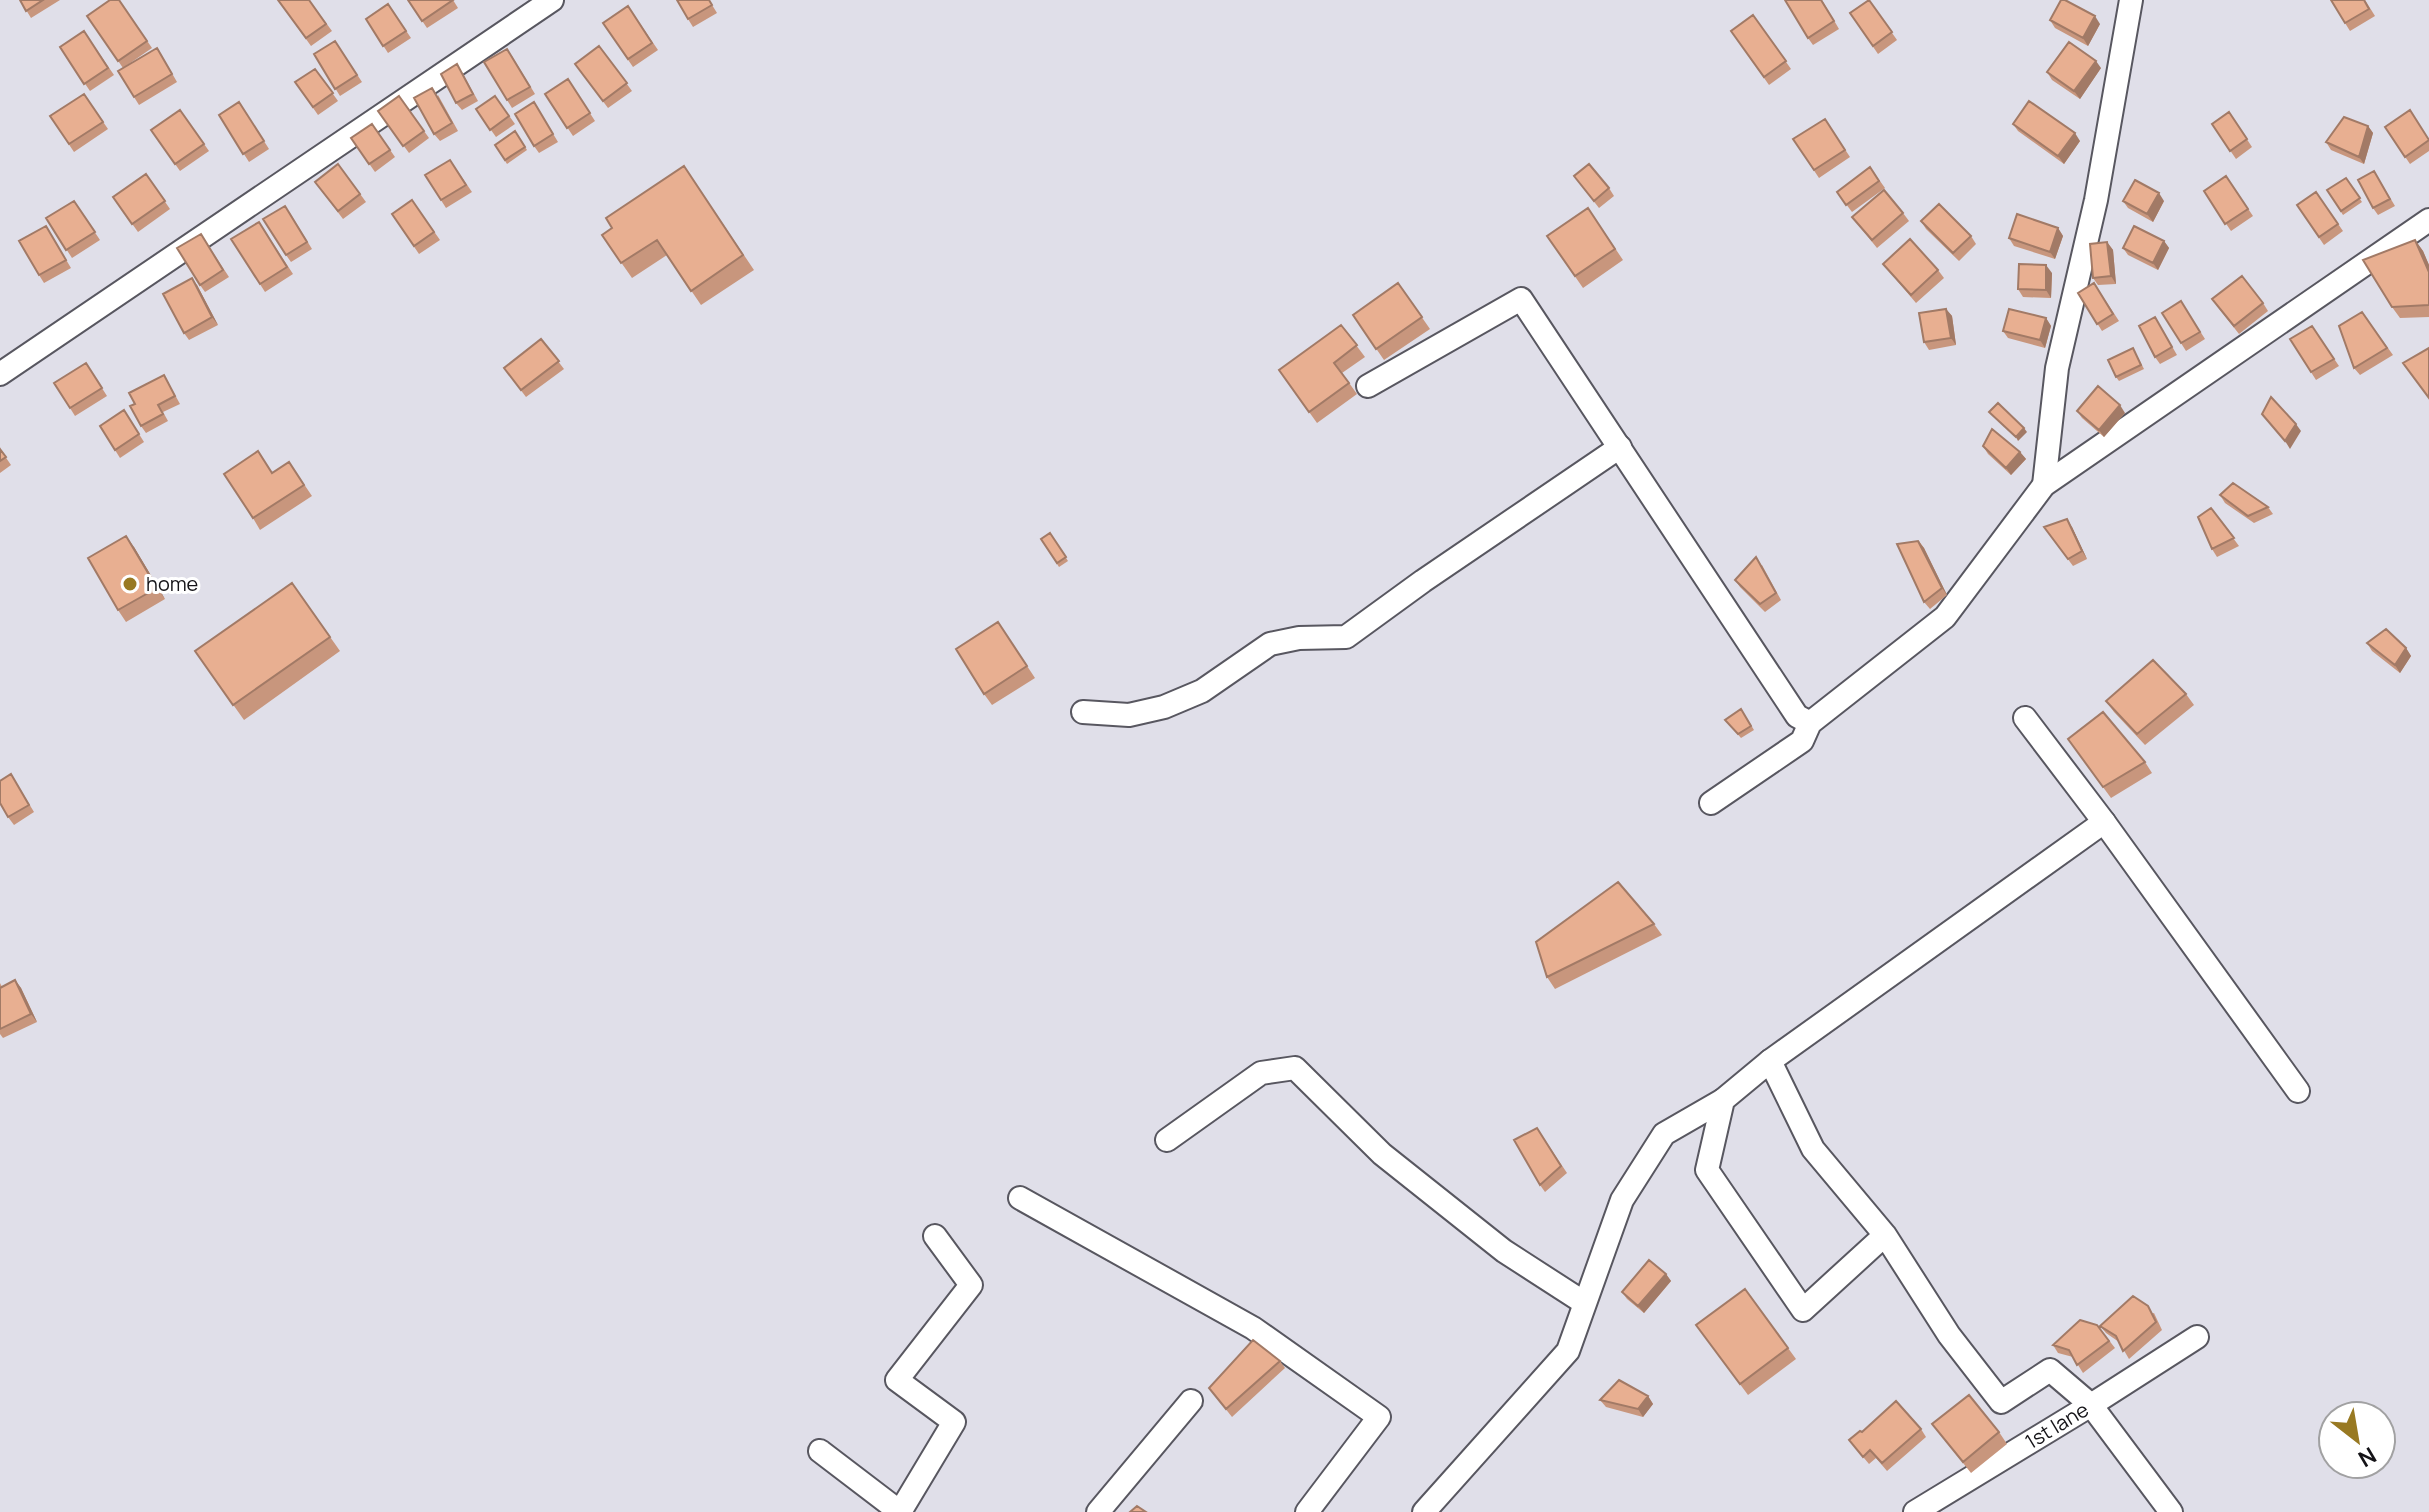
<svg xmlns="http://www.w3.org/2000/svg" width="2429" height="1512" font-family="Manrope,sans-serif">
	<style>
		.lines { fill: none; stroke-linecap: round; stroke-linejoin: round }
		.minor-casing { stroke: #585760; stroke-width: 26 }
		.minor { stroke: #fff; stroke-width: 22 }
		.wall { fill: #c8967d }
		.shaded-wall { fill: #a27a66 }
		.building { fill: #e8af91; stroke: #a27a66; stroke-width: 2 }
		.poi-dot { fill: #987922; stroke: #fff; stroke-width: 3 }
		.labels { text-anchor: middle; stroke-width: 6; stroke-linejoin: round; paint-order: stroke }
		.poi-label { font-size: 20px; fill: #141317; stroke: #fff; text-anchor: start }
		.street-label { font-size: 20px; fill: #141317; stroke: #fff }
	</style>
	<rect width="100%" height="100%" fill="#e0dfe9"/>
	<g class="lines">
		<defs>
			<g id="minor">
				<path d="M0,374L552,0"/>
				<path d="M1368,386L1521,299L1797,716L1810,723"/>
				<path d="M2044,485L2057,368L2096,200L2131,0"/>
				<path d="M1083,712L1129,715L1164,707L1202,691L1270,644L1299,638L1346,637L1423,581L1620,447"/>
				<path d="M2025,718L2104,822L2298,1091"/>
				<path d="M1711,803L1802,741L1810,723L1945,617L2044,485L2429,220"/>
				<path d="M1770,1061L2104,822"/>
				<path d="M1167,1140L1261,1073L1295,1068L1382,1154L1504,1251L1583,1302"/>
				<path d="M1020,1198L1253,1328L1379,1417L1307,1512"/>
				<path d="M1885,1235L1813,1149L1770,1061L1723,1100L1707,1170L1803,1310L1885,1235L1949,1335L2001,1402L2050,1370L2091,1405L2171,1512"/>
				<path d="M820,1451L900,1512"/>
				<path d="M900,1512L954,1422L897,1380L971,1285L935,1236"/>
				<path d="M1098,1512L1191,1401"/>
				<path d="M1424,1512L1568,1351L1622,1200L1664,1134L1723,1100"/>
				<path id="s1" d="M1915,1512L2091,1405L2197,1337"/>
			</g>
		</defs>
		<use href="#minor" class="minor-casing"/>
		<use href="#minor" class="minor"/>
	</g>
	<path class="wall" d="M20,0H60L31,18Z
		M119,0L152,48L123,68L87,16Z
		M278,0H309L332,31L311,46Z
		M408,0H453L458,8L427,28Z
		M709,0L717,13L693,27L688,19Z
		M1822,0L1839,29L1813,45L1808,38Z
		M1869,0L1897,40L1878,54L1850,13Z
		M2365,0L2375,16L2350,31L2345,23Z
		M388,4L411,38L388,53L366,19Z
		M628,6L658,50L633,67L603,23Z
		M1753,15L1791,69L1769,85L1731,31Z
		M2050,20L2100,24L2088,46L2055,28Z
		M84,31L114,75L90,91L60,47Z
		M335,41L362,82L340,96L314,54Z
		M599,46L632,91L608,108L575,64Z
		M162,56L177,82L139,105L134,97Z
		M512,56L535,94L512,108L507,100Z
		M2101,68L2080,99L2052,80L2047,72Z
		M315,69L338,101L318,115L295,82Z
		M462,72L478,101L462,110L456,103Z
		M568,79L595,121L573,136L545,94Z
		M84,94L108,129L74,152L50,116Z
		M438,95L458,131L440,141L434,134Z
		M399,96L429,138L409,153L378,111Z
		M495,96L515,124L496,137L476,109Z
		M239,102L269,149L249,162L219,115Z
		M534,102L558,142L539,153L534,146Z
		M180,110L209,151L180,171L151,130Z
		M2229,112L2252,147L2236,159L2212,124Z
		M1825,119L1850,157L1819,178L1793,139Z
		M372,124L395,157L375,172L351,138Z
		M2013,124L2080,141L2064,164L2018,131Z
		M2368,126L2373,133L2364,164L2331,150L2326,142Z
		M2385,127L2429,139V151L2410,164Z
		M515,131L527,150L507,164L495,145Z
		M450,160L472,192L446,208L425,175Z
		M338,164L366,202L343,219L315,182Z
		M684,166L754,270L701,305L667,255L632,278L602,235L612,228Z
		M1870,167L1885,188L1852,212L1837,192Z
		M2374,171L2395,206L2378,215L2373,208Z
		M146,174L170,209L138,232L113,197Z
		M1574,176L1609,188L1614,196L1599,208Z
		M2226,176L2253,216L2231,231L2204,191Z
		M2346,178L2362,202L2343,215L2327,190Z
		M2316,192L2343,231L2324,245L2297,205Z
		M412,200L440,240L419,254L392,214Z
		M74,201L100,240L72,258L46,218Z
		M2123,201H2164L2153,222L2128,208Z
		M1588,208L1623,260L1583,288L1547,236Z
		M290,213L312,249L291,262L286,255Z
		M1903,213L1909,221L1877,248L1852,217Z
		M1921,221L1971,236L1976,244L1959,261L1926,229Z
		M259,222L293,274L265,292L231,239Z
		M46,226L71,268L44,283L39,275Z
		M2058,228L2063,236L2055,259L2014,246L2009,238Z
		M201,234L229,277L205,292L200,285Z
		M2415,240L2423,251L2429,265V317L2400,318L2392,307Z
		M2164,241L2169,248L2158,270L2128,255L2123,248Z
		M2107,242L2113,250L2116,284L2098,285L2093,278Z
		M1883,264L1938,270L1944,278L1916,303Z
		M2052,273L2051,298L2023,297L2018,289Z
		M1398,283L1430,329L1384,360L1353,315Z
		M2094,283L2119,321L2102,331L2078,293Z
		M197,285L218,325L189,340L184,333Z
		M2263,303L2268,311L2239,334L2217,306Z
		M1946,309L1952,316L1956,345L1929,350L1924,342Z
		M2186,309L2205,339L2186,351L2162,313Z
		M2362,312L2393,355L2360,375L2354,368Z
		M2155,317L2177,355L2160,364L2155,357Z
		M2046,318L2051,326L2045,348L2008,338L2003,331Z
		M1341,325L1365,357L1342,373L1357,394L1317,423L1279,370Z
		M2312,326L2339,366L2316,380L2290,339Z
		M541,339L564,369L526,397L504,368Z
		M2133,348L2144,369L2119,381L2116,377Z
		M91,371L107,396L75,416L70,408Z
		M164,375L180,404L163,412L168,421L146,433L141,426L135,404Z
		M124,410L144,442L120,458L100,426Z
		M2077,411L2125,413L2104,437L2082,418Z
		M1983,446L2020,452L2026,459L2011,475L1988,454Z
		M0,449L11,465L0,473Z
		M289,462L312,496L260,530L253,518Z
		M2220,495L2268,507L2273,514L2254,523L2225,503Z
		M2211,508L2239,546L2217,557L2212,549Z
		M2044,527H2072L2087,559L2073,566Z
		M1050,533L1068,561L1059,567L1041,539Z
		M1919,541L1924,548L1947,595L1930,609L1924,602Z
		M134,547L165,599L126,622L118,610Z
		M1762,565L1781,600L1765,612L1740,587L1735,580Z
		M292,583L340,651L244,720L195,651Z
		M998,622L1035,678L992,705L984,694Z
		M2367,643L2406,648L2411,656L2400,673L2372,651Z
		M2186,694L2194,705L2145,745L2114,712L2106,701Z
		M1741,709L1754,730L1741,738L1725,720Z
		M2068,739L2145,762L2152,773L2111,798Z
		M11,774L34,812L14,825L8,817Z
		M1654,924L1662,935L1555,989L1547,977Z
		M15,980L21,988L37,1022L3,1038L0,1034V983L2,987Z
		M1537,1128L1567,1173L1545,1192L1540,1185Z
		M1666,1274L1671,1281L1644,1313L1627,1299L1622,1292Z
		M1745,1289L1796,1359L1748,1395L1696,1325Z
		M2154,1313L2162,1330L2129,1359L2119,1342L2106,1333L2100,1326Z
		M2097,1325L2115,1348L2083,1373L2073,1357L2058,1353L2053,1345Z
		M1280,1361L1285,1368L1232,1417L1209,1388Z
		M1648,1396L1653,1404L1643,1417L1606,1407L1600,1400Z
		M1932,1424L1999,1432L2007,1444L1971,1473Z
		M1921,1429L1926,1437L1887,1471L1876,1458L1869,1464L1849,1440L1862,1432Z"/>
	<path class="shaded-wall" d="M2095,16L2100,24L2088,46L2083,38Z
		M2096,61L2101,68L2080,99L2074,91Z
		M2368,126L2373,133L2364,164L2359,157Z
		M2075,133L2080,141L2064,164L2058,156Z
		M2159,193L2164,201L2153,222L2147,214Z
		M2058,228L2063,236L2055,259L2050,252Z
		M2415,240L2423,251L2429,265V272Z
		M2164,241L2169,248L2158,270L2153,263Z
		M2107,242L2113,250L2116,284L2111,276Z
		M2046,265L2052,273L2051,298L2046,290Z
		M192,278L197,285L218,325L212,317Z
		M1946,309L1952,316L1956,345L1951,338Z
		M2046,318L2051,326L2045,348L2040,340Z
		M2120,405L2125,413L2104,437L2099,430Z
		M2296,424L2301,431L2290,449L2285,441Z
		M2024,428L2027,432L2018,441L2016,437Z
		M2020,452L2026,459L2011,475L2006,468Z
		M2067,519L2072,527L2087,559L2082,551Z
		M126,536L134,547L165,599L157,588Z
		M1918,541L1924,548L1947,595L1942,588Z
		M2406,648L2411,656L2400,673L2395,665Z
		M15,980L21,988L37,1022L31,1014Z
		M1666,1274L1671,1281L1644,1313L1638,1306Z
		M1648,1396L1653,1404L1643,1417L1638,1409Z"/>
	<path class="building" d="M20,0H43L26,11Z
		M110,0H119L147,41L118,61L87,16Z
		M278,0H309L326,24L306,38Z
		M408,0H453L422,21Z
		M677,0H709L712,5L688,19Z
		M1785,0H1821L1834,21L1808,38Z
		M1869,0L1892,32L1873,46L1850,13Z
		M2061,0H2065L2095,16L2083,38L2050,20Z
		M2331,0H2364L2369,9L2345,23Z
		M388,4L406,31L383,46L366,19Z
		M628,6L652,43L628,59L603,23Z
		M1753,15L1786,61L1764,77L1731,31Z
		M84,31L108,68L84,84L60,47Z
		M335,41L357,75L335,89L314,54Z
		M2069,42L2096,61L2074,91L2047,72Z
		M599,46L627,83L603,101L575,64Z
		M157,48L172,74L134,97L118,71Z
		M507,49L530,87L507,100L484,62Z
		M457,64L473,94L456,103L441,74Z
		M315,69L333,93L313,107L295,82Z
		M568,79L590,113L567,128L545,94Z
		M432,88L452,123L434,134L414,98Z
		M84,94L103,122L69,144L50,116Z
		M399,96L424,131L403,146L378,111Z
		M495,96L509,116L490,130L476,109Z
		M2029,101L2075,133L2058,156L2013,124Z
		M239,102L264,141L243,154L219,115Z
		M534,102L553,134L534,146L515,114Z
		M180,110L204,144L175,164L151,130Z
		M2410,110L2429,140L2405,157L2385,127Z
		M2229,112L2247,139L2230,151L2212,124Z
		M2344,117L2368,126L2359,157L2326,142Z
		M1825,119L1845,150L1814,170L1793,139Z
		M372,124L390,150L369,164L351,138Z
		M515,131L525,147L505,160L495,145Z
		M450,160L466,185L441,200L425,175Z
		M338,164L360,194L338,211L315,182Z
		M1589,164L1609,188L1594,201L1574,176Z
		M684,166L743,255L691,291L657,240L621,263L602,235L612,228L606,218Z
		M1870,167L1879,181L1846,205L1837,192Z
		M2374,171L2390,199L2373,208L2358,180Z
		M146,174L165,201L132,224L113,197Z
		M2226,176L2248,209L2225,224L2204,191Z
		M2346,178L2360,198L2341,211L2327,190Z
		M2135,180L2159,193L2147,214L2123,201Z
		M1884,190L1903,213L1872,240L1852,217Z
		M2316,192L2338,224L2319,237L2297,205Z
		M412,200L434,232L414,246L392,214Z
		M74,201L95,232L66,250L46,218Z
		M1939,204L1971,236L1953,253L1921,221Z
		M285,206L307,242L286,255L263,219Z
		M1588,208L1615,249L1575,276L1547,236Z
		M2017,214L2058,228L2050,252L2009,238Z
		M259,222L287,267L260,284L231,239Z
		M46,226L66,260L39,275L19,241Z
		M2134,226L2164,241L2153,263L2123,248Z
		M201,234L223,270L200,285L177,248Z
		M1910,239L1938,270L1911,295L1883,264Z
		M2415,240L2429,272V305L2392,307L2363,260Z
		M2107,242L2111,276L2093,278L2090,244Z
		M2019,264L2046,265V290L2018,289Z
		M2242,276L2263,303L2234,326L2212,299Z
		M192,278L212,317L184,333L163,294Z
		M1398,283L1422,317L1376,349L1353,315Z
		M2094,283L2113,314L2097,324L2078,293Z
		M2181,301L2200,332L2181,343L2162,313Z
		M1946,309L1951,338L1924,342L1919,313Z
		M2009,309L2046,318L2040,340L2003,331Z
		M2362,312L2387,348L2354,368L2339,326Z
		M2155,317L2172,347L2155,357L2139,326Z
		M1341,325L1357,345L1334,363L1349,383L1309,412L1279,370Z
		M2312,326L2334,359L2311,372L2290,339Z
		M541,339L559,361L521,390L504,368Z
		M2133,348L2141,365L2116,377L2108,360Z
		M2429,348V398L2403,363Z
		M86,363L102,388L70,408L54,383Z
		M164,375L175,396L158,405L163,414L141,426L130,406L135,404L129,393Z
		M2098,386L2120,405L2099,430L2077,411Z
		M2271,397L2296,424L2285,441L2262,414Z
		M1998,403L2024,428L2016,437L1989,412Z
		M124,410L139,434L115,450L100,426Z
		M1992,429L2020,452L2006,468L1983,446Z
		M0,449L6,457L0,461Z
		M258,451L272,473L289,462L304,485L253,518L224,474Z
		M2233,483L2268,507L2248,516L2220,495Z
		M2211,508L2234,538L2212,549L2198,517Z
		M2067,519L2082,551L2068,559L2044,527Z
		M1050,533L1066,557L1057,563L1041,539Z
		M126,536L157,588L118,610L88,558Z
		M1918,541L1942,588L1924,602L1897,544Z
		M1756,557L1776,593L1760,604L1735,580Z
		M292,583L330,637L233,705L195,651Z
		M998,622L1027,666L984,694L956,649Z
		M2386,629L2406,648L2395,665L2367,643Z
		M2153,660L2186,694L2137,734L2106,701Z
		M1741,709L1751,726L1738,734L1725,720Z
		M2103,712L2145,762L2103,787L2068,739Z
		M11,774L29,805L8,817L0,803V781Z
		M1618,882L1654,924L1547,977L1536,942Z
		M15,980L31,1014L0,1029V988Z
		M1537,1128L1561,1166L1540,1185L1514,1140Z
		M1649,1260L1666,1274L1638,1306L1622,1292Z
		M1745,1289L1788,1348L1740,1384L1696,1325Z
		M2133,1296L2148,1306L2156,1322L2123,1351L2116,1336L2100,1326Z
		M2080,1320L2097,1325L2109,1341L2077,1365L2069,1350L2053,1345Z
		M1253,1340L1280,1361L1226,1409L1209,1388Z
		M1619,1380L1648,1396L1638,1409L1600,1400Z
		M1969,1395L1999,1432L1963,1462L1932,1424Z
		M1896,1401L1921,1429L1882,1463L1870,1450L1863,1457L1849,1440L1860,1431L1862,1432Z
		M1137,1506L1146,1512H1130Z"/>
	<circle class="poi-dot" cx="130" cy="584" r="8"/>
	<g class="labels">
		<g class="poi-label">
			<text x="146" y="591">home</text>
		</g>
		<g class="street-label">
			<text dy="7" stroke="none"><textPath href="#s1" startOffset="166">1st lane</textPath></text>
		</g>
	</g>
	<g transform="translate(2357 1440) rotate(149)"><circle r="38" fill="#ffffff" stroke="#a1a1a2" stroke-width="2"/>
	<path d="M0-6L14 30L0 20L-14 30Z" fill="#987922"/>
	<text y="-12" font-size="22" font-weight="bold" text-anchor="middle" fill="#141317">N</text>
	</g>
</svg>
